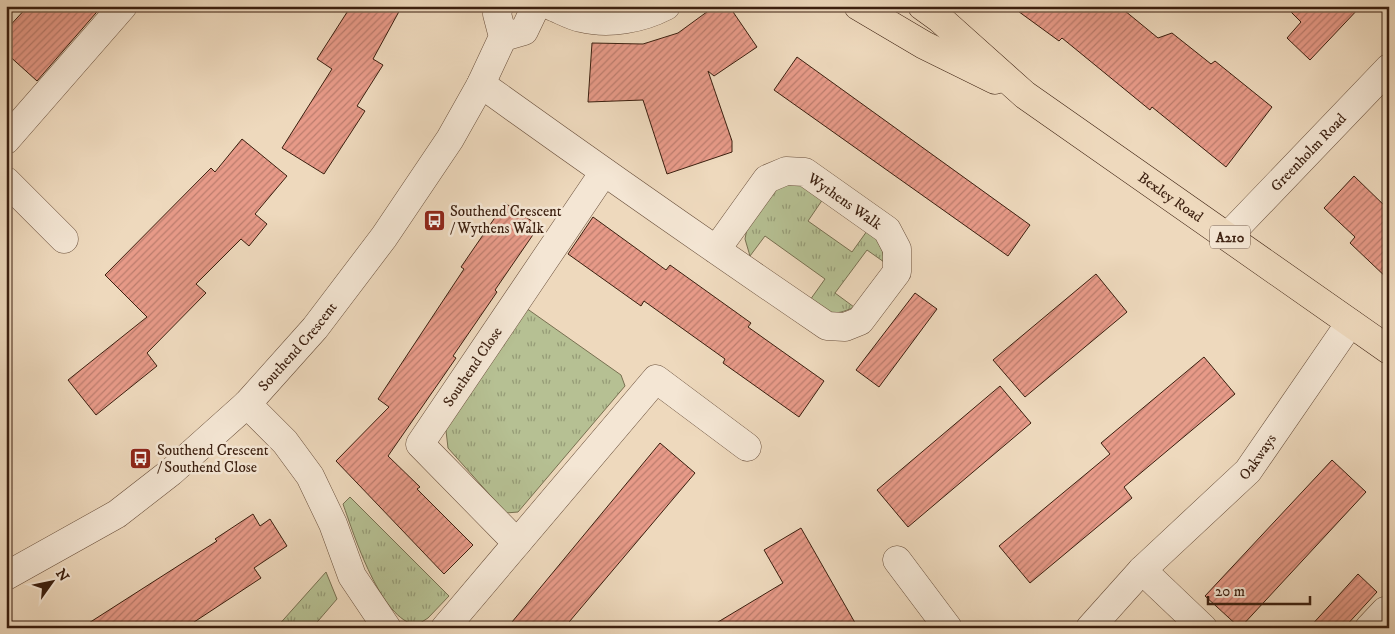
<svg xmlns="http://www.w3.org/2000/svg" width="1395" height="634" font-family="'IM FELL DW Pica',serif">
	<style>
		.grass { fill: url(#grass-tufts); stroke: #787051 }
		.building { fill: url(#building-hatch); stroke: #3b1f0f }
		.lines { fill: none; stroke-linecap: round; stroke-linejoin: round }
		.minor-casing { stroke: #684e3a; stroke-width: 29 }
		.major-casing { stroke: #3b1f0f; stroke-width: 29 }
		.minor { stroke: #f4e6d4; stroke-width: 28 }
		.major { stroke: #eed9bd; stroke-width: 28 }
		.labels { text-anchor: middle; stroke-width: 5; stroke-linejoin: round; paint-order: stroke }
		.shield { fill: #f4e6d4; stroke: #725b4a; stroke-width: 1 }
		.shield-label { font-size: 14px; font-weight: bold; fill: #3b1f0f }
		.street-label { font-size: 15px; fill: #3b1f0f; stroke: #f4e6d4 }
		.poi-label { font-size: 15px; fill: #3b1f0f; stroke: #f4e6d4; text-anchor: start }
	</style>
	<defs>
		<pattern id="grass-tufts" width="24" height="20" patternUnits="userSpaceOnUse" patternTransform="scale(1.25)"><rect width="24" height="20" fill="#b6c093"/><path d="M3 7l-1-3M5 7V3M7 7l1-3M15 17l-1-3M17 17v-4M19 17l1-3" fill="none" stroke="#959b76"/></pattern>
		<pattern id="building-hatch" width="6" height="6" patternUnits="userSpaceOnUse" patternTransform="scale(1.25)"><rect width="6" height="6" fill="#e79a88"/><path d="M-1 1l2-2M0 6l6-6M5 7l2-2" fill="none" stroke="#bc7d6e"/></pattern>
	</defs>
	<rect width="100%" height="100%" fill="#eed9bd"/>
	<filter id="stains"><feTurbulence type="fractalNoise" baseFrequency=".004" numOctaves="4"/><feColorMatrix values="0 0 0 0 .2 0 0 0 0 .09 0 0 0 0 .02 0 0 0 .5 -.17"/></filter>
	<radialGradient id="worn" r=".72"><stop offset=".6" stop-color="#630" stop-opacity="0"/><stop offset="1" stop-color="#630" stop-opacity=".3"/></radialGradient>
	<path class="grass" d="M801,183L823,199L808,221L852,252L867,231C880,241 883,246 884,262L867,250L835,293L854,307C833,317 828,314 810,300L825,279L765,236L750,256L745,239L748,223L772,192L785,184Z
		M526,308L621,375L625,386L518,512L506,513L448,448L445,422Z
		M350,497L449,596L428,618L417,625C381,621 354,535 343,504Z
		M326,572L337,599L312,628H276Z"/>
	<path class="building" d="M28,6H102L37,81L6,53V30Z
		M351,6H402L373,59L383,65L357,106L365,111L324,174L282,148L332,69L317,59Z
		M715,6H729L757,47L714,76L708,71L732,141V152L667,174L643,100L588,102L592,43L643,44L678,33Z
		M1011,6H1119L1158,38L1172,33L1211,64L1215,61L1272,107L1226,167L1152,107L1150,110L1062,38L1059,41Z
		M1285,6H1361L1310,60L1287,38L1301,22Z
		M797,57L1030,225L1008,256L774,90Z
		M242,139L287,176L255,214L267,224L249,246L241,239L196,284L206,293L147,353L157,366L96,415L68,380L147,317L105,275L211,168L215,172Z
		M1354,176L1389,210V280L1350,243L1355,237L1324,208Z
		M505,203L539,226L495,290L497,292L453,356L456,358L388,456L420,487L417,489L473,545L444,574L336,461L389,407L378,399L464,269L461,267Z
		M593,217L666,270L670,265L751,323L748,327L824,381L799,417L723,363L725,359L644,301L641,306L568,254Z
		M1096,274L1127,312L1025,397L993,360Z
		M915,293L937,309L879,387L856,370Z
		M1204,357L1235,394L1124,487L1132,498L1030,583L999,546L1110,454L1101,443Z
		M1000,386L1031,423L908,527L877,490Z
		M660,443L695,473L564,628H507Z
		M1332,460L1366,492L1240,628L1205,596Z
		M253,514L260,526L270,519L287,546L254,568L261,578L185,628H81L217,541L215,539Z
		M801,528L858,628H708L783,583L764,550Z
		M1358,574L1377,592L1344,628H1309Z"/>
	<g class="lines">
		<defs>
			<g id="minor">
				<path d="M551,6C561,10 571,16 581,18C609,25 641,19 666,6"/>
				<path d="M503,37L524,31L536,6"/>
				<path d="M481,84C595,166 711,247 827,326L845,327L860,321L897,272V249L887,230L805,172L786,171L767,179L716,250"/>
				<path d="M6,140L123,6"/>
				<path d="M6,181L64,239"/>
				<path id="s1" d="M1228,236L1389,68"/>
				<path d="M247,404L285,442L310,476L333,524L352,576L387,628"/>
				<path id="s2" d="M517,543L420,444L604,172"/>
				<path d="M897,560L948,628"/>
				<path d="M1142,570L1203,628"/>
				<path id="s3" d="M6,576L117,514L171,472L247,404L315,328L384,237L450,139L481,84L503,37L497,14L499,6"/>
				<path d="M445,628L656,379L747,447"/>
				<path id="s4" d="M1090,628L1142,570L1248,471L1350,323"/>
				<path d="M1369,628L1385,611"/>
			</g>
			<g id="major">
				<path d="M858,6L924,45L995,80"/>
				<path id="s5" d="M922,6L940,19L1025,95L1389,350"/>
			</g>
		</defs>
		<use href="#minor" class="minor-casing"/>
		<use href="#major" class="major-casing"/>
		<use href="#minor" class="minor"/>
		<use href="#major" class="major"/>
	</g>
	<defs>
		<symbol id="bus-square" viewBox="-11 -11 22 22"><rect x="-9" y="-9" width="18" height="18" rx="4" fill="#8f2418" stroke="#f4e6d4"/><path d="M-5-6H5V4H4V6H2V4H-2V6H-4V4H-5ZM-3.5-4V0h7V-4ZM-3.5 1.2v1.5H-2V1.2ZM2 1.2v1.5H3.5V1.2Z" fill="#fff"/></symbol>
	</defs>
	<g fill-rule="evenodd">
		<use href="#bus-square" x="422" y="208" width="25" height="25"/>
		<use href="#bus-square" x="128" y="446" width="25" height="25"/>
	</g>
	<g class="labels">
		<rect class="shield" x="1210" y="225.5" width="40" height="23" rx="4"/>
		<g class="shield-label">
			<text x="1230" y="242">A210</text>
		</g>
		<g class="street-label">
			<text dy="5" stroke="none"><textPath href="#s1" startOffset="116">Greenholm Road</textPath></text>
			<text dy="5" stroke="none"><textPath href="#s5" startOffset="314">Bexley Road</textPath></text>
			<text transform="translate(845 201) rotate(35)" y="5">Wythens Walk</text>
			<text dy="5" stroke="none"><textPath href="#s3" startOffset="374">Southend Crescent</textPath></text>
			<text dy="5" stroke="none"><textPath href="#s2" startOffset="232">Southend Close</textPath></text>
			<text dy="5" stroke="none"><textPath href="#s4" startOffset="240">Oakways</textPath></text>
		</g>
		<g class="poi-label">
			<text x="450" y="216">Southend Crescent<tspan x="450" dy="17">/ Wythens Walk</tspan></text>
			<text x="157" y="455">Southend Crescent<tspan x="157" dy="17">/ Southend Close</tspan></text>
		</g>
	</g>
	<rect width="1395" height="634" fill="none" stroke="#eed9bd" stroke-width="25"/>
	<rect x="8" y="8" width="1380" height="619" fill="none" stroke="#3b1f0f" stroke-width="2.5"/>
	<rect x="12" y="12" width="1370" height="609" fill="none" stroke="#3b1f0f"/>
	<g transform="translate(52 582) rotate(57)" stroke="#f4e6d4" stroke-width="4" paint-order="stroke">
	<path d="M0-4L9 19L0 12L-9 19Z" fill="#3b1f0f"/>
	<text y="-8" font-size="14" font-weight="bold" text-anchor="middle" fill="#3b1f0f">N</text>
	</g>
	<path d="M1208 596v8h102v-8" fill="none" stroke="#3b1f0f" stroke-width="2.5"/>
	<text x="1215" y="596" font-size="15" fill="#3b1f0f" stroke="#f4e6d4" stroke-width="4" paint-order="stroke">20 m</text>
	<rect width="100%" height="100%" filter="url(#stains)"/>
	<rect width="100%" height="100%" fill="url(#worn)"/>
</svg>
